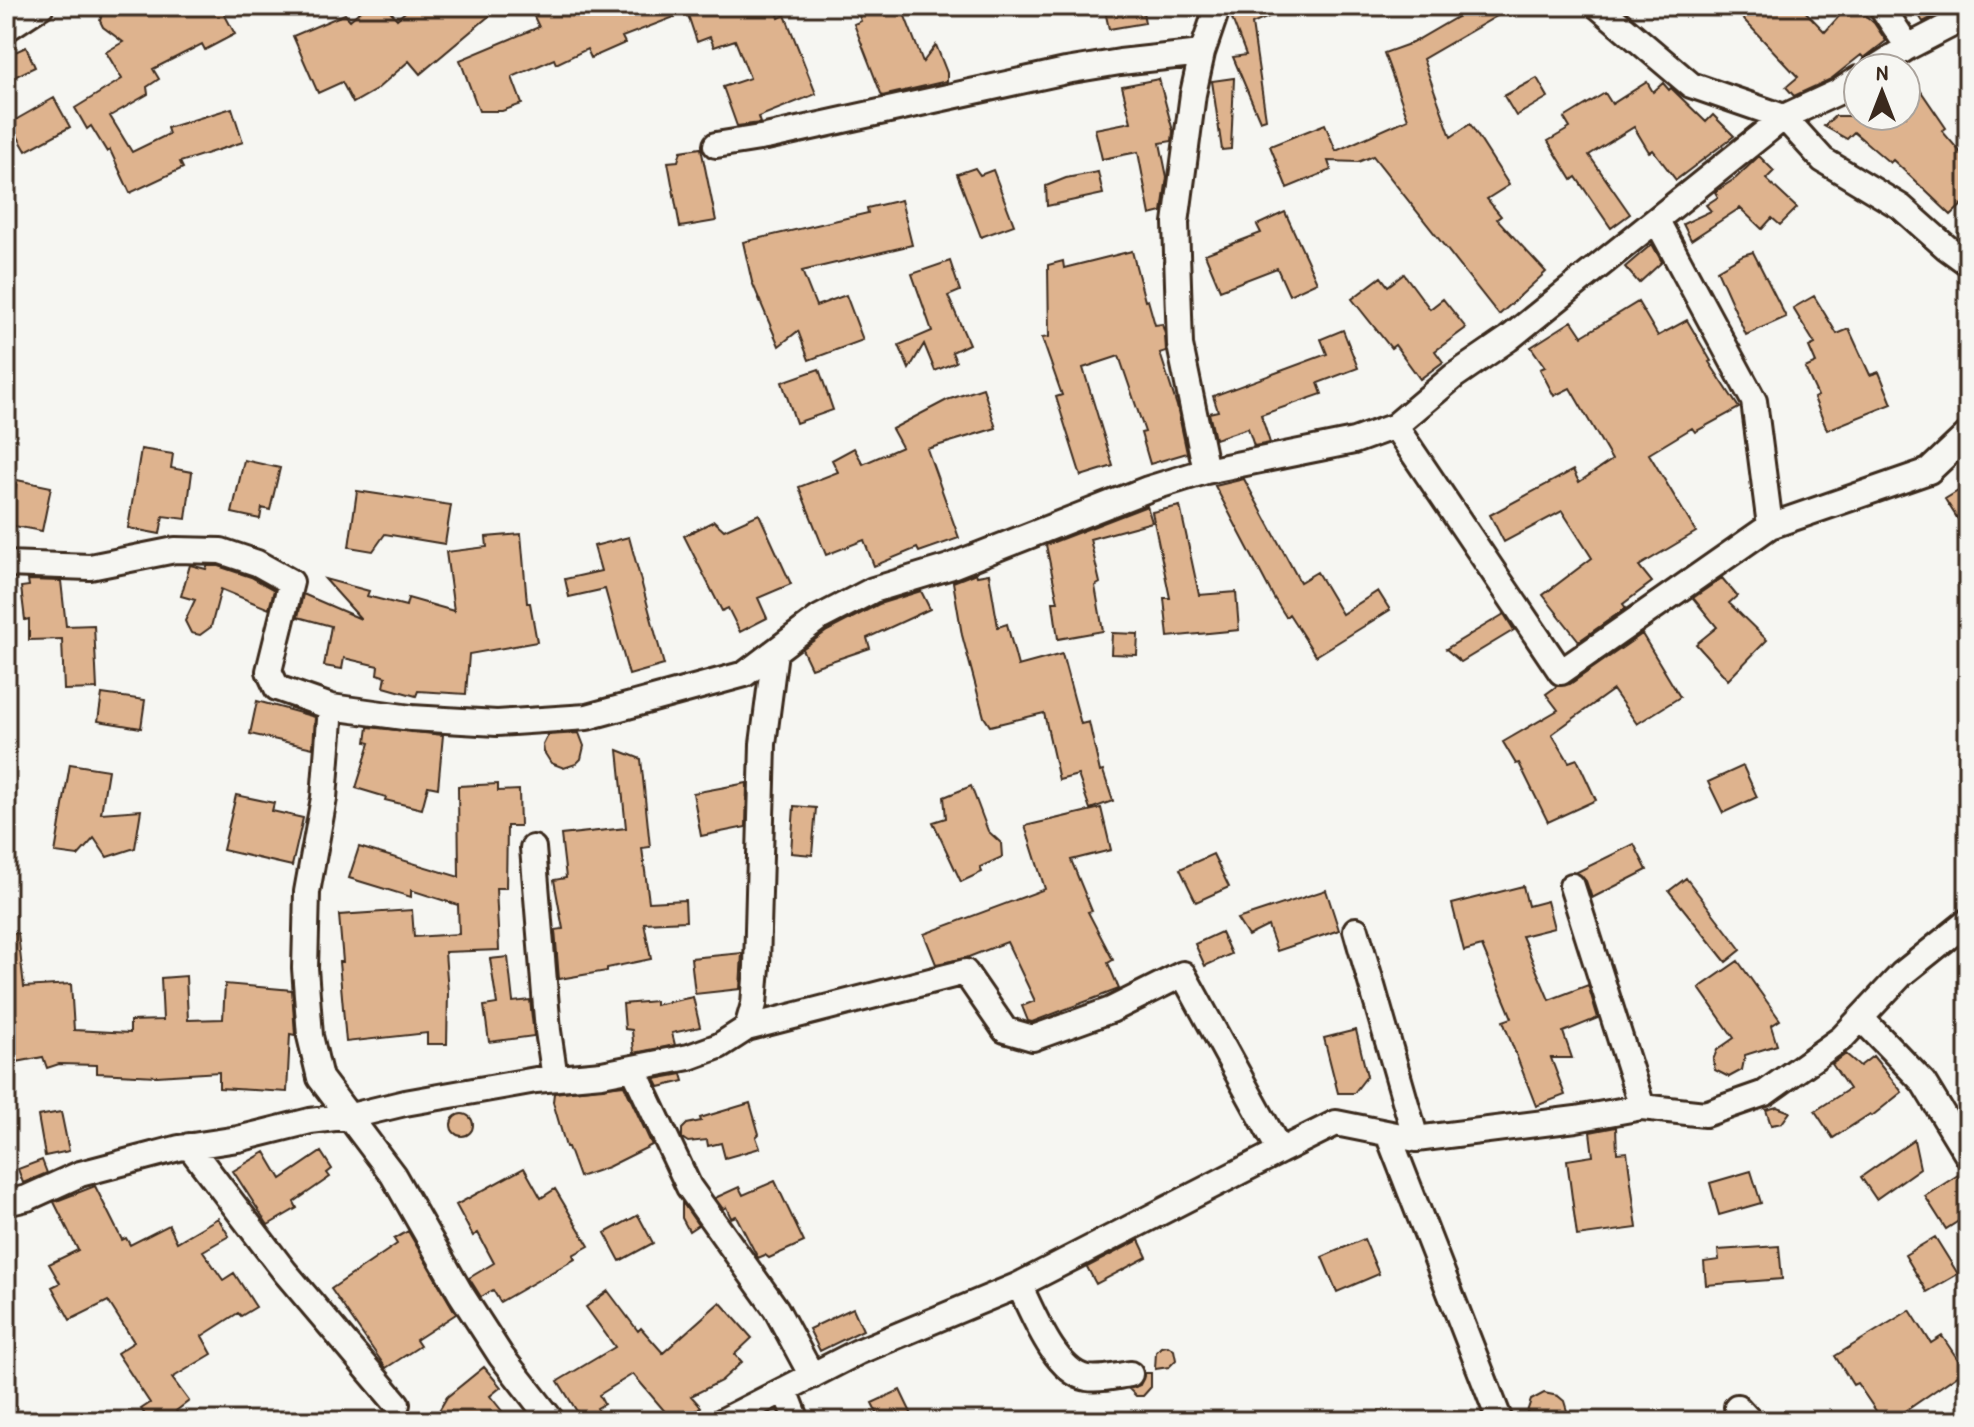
<svg xmlns="http://www.w3.org/2000/svg" width="1974" height="1427" font-family="'Patrick Hand',sans-serif">
	<style>
		.building { fill: #deb38e; stroke: #3b2a1e; stroke-width: 2 }
		.lines { fill: none; stroke-linecap: round; stroke-linejoin: round }
		.minor-casing { stroke: #3b2a1e; stroke-width: 30 }
		.minor { stroke: #f6f6f2; stroke-width: 24 }
	</style>
	<rect width="100%" height="100%" fill="#f6f6f2"/>
	<filter id="ink" filterUnits="userSpaceOnUse"><feTurbulence type="fractalNoise" baseFrequency=".0125" numOctaves="2"/><feDisplacementMap in="SourceGraphic" scale="16" xChannelSelector="R" yChannelSelector="G"/><feConvolveMatrix kernelMatrix="1 2 1 2 8 2 1 2 1" color-interpolation-filters="sRGB"/></filter>
	<g filter="url(#ink)">
		<path class="building" d="M113,6H220L235,34L205,50L202,44L153,69L159,79L147,87L148,94L110,116L132,152L169,134L167,128L232,108L243,142L180,162L183,168L130,193L110,150L107,152L91,126L87,129L75,108L122,79L106,52L123,42L103,27L100,21L102,14Z
			M366,6H386L397,19L412,6H501L420,74L409,61L376,90L353,103L342,82L318,93L293,36L345,14L350,20Z
			M529,6H775L779,18L785,15L816,94L758,117L760,123L737,126L723,87L750,78L735,40L714,47L710,37L697,42L687,12L622,37L625,43L591,58L587,49L556,64L554,59L512,77L522,104L502,111H479L460,60L539,27Z
			M855,6H901L923,62L936,45L947,73V81L882,96L854,24L861,21Z
			M1104,6H1142L1145,23L1109,29Z
			M1233,6H1294L1252,24L1266,119L1260,121L1233,57L1246,55L1231,16Z
			M1476,6H1514L1423,59L1451,137L1470,124L1509,185L1487,199L1501,216L1497,219L1546,272L1499,315L1373,156L1358,162L1328,161L1331,170L1287,188L1270,146L1325,124L1336,151L1408,119L1384,53L1412,43Z
			M1731,6H1800L1825,32L1848,6H1855L1874,23L1886,41L1864,58L1861,55L1831,79L1794,96L1786,87L1798,77Z
			M1913,6H1955L1923,22Z
			M26,47L35,67L6,81V56Z
			M1906,75L1918,87L1946,128L1942,131L1968,161V199L1951,215L1893,160L1890,163L1854,132L1847,139L1824,126L1835,116H1906Z
			M1234,78L1231,149L1222,150L1212,81Z
			M1537,78L1548,97L1516,116L1504,96Z
			M1159,79L1173,131L1172,141L1160,143L1167,177L1162,212L1150,215L1138,152L1102,159L1095,129L1131,122L1122,86Z
			M1647,82L1653,92L1663,83L1669,90L1671,88L1706,122L1713,115L1734,136L1676,180L1653,150L1649,152L1634,127L1589,155L1630,214L1611,228L1576,177L1572,180L1548,141L1570,128L1564,118L1605,93L1612,104Z
			M54,98L70,127L26,151L10,123Z
			M701,148L716,221L680,227L668,162L678,161L681,151Z
			M1759,156L1774,171L1766,179L1797,208L1780,225L1772,218L1762,229L1740,208L1691,240L1683,224L1711,211L1706,205L1718,197L1715,192L1736,178Z
			M975,168L980,175L993,170L1014,225L981,237L957,174Z
			M1098,172L1103,194L1047,206L1046,186L1066,178Z
			M901,200L912,245L802,271L816,306L846,295L863,340L809,360L798,331L779,346L752,282L743,242L868,213L867,208Z
			M1285,212L1317,282L1289,295L1277,268L1220,290L1205,254L1261,233L1257,225Z
			M1652,244L1662,262L1639,283L1625,267Z
			M1132,251L1145,301L1148,300L1155,325L1162,324L1165,334L1166,351L1160,353L1177,406L1187,453L1150,464L1141,433L1145,432L1119,356L1083,368L1113,466L1081,476L1056,397L1062,395L1042,338L1049,337L1048,265L1063,261L1064,268Z
			M1753,252L1786,317L1746,335L1717,270L1743,255Z
			M950,261L960,291L948,296L969,344L952,352L956,362L935,371L924,344L909,369L899,345L932,331L912,274Z
			M1404,274L1430,309L1443,299L1466,328L1435,351L1443,362L1420,379L1395,345L1391,348L1352,299L1381,277L1388,286Z
			M1814,296L1837,334L1849,329L1870,375L1879,372L1892,404L1827,430L1814,398L1818,396L1805,368L1816,363L1809,347L1815,344L1793,308Z
			M1638,302L1658,336L1687,320L1711,361L1709,362L1739,408L1695,432L1692,428L1649,454L1696,532L1639,566L1652,582L1623,604L1626,608L1579,641L1543,595L1592,558L1562,511L1504,542L1490,515L1573,470L1579,482L1612,460L1570,388L1554,396L1540,369L1545,367L1531,347L1572,321L1582,336Z
			M1343,330L1358,368L1318,383L1322,394L1261,415L1270,443L1254,446L1248,428L1215,439L1209,413L1218,411L1213,396L1327,354L1321,339Z
			M819,369L833,410L796,423L782,382Z
			M983,388L996,428L927,449L959,538L919,552L917,548L874,566L864,540L826,555L799,487L838,472L832,460L854,448L863,464L902,447L892,429L947,400Z
			M141,449L173,454L171,468L192,472L186,519L163,516L160,534L128,528Z
			M244,460L280,468L270,510L262,508L260,519L232,513Z
			M1244,479L1300,582L1317,572L1342,614L1378,591L1390,610L1316,656L1289,614L1286,617L1274,598L1215,486Z
			M17,480L51,487L42,531L14,526L12,505Z
			M1968,485V535L1945,499Z
			M357,491L451,505L445,544L385,534L373,551L349,547Z
			M1147,506L1152,522L1090,539L1100,583L1095,586L1103,631L1058,639L1053,602H1058L1046,545Z
			M1180,506L1199,595L1236,592L1239,630L1168,637L1164,598H1170L1152,512Z
			M759,514L791,584L758,598L767,618L740,632L728,608L722,611L684,536L714,521L724,530Z
			M521,534L527,603H530L537,642L469,654L466,694L418,691L416,696L384,687L386,677L377,674L378,666L344,658L342,669L324,666L331,626L298,617L303,594L361,619L325,579L369,591L367,596L406,606L408,598L454,611L446,552L487,547L486,537Z
			M629,537L664,665L629,675L605,589L569,597L565,579L601,571L594,546Z
			M190,565L206,569L207,566H218L251,577L274,590L269,609L221,589L211,627L200,635L191,633L185,621L195,600L181,596Z
			M976,573L977,576L989,574L998,627L1007,624L1018,666L1062,654L1081,724L1089,722L1100,772L1103,771L1113,801L1090,809L1078,775L1059,780L1044,713L990,726L984,717L962,635L953,582Z
			M1722,578L1737,596L1729,603L1767,640L1728,680L1696,644L1717,627L1693,598Z
			M28,580L61,581L66,626L94,625L97,689L64,690L62,639L29,640V619L25,620L21,587L29,586Z
			M921,591L930,609L867,638L870,648L811,668L802,649L827,631L879,604Z
			M1504,614L1514,630L1461,662L1446,649Z
			M1112,633L1138,634L1137,655L1111,654Z
			M1642,634L1680,697L1637,724L1613,690L1552,734L1569,762L1577,759L1596,800L1548,822L1519,763L1516,764L1503,742L1558,710L1546,694L1557,686L1570,684Z
			M102,694L145,700L141,728L98,721Z
			M257,701L315,717L313,748L250,734Z
			M368,727L443,735L438,788L428,786L422,809L385,800L386,797L356,788L370,743L366,742Z
			M579,733L584,746L581,759L576,764L564,768L551,763L544,752L543,745L548,735Z
			M618,750L641,759L650,847L642,848L649,902L685,900L686,921L644,923L651,959L607,968V971L559,979L555,930L563,929L554,880L566,878L561,835L626,828Z
			M70,764L108,770L101,813L141,810L135,848L107,857L94,838L78,856L55,853Z
			M1743,766L1757,797L1723,813L1708,782Z
			M747,783L746,827L701,836L693,793Z
			M498,784V791L519,790L520,826H507L506,888H496L499,950L445,952L448,992L447,1044H427V1033L346,1042L339,962H343L339,915L412,910L414,937L459,934L458,905L411,890V897L349,878L359,847L459,877L458,786Z
			M971,786L988,831L1001,843L1002,857L980,867L982,872L961,882L933,822L946,818L944,797Z
			M236,795L274,803L272,811L303,818L292,866L223,850Z
			M794,806L816,808L812,855L791,853Z
			M1101,808L1111,850L1071,860L1092,911L1088,912L1113,960L1108,963L1119,989L1032,1022L1028,1021L1022,1006L1035,1001L1007,942L966,958L936,964L924,934L1045,889L1025,826Z
			M1634,844L1647,870L1592,898L1586,881L1577,872Z
			M1213,854L1229,887L1196,902L1180,869Z
			M1686,878L1741,950L1726,962L1669,891Z
			M1523,886L1528,906L1547,901L1554,928L1522,936L1549,1000L1588,985L1598,1018L1563,1032L1572,1058H1551L1565,1095L1536,1106L1503,1021L1512,1018L1482,946L1464,951L1452,904Z
			M1326,890L1339,930L1277,951L1268,926L1248,936L1237,919Z
			M1221,932L1231,954L1205,966L1195,944Z
			M18,933L24,987L71,984L74,1030L130,1033V1021L163,1020L161,978L186,976L188,1020L223,1019L225,984L292,990L295,1035L290,1034L287,1092L219,1088V1072L157,1076L97,1073V1065L59,1064L47,1068L43,1057L6,1064V934Z
			M742,953L740,989L695,994L691,958Z
			M508,957L513,1002L530,1000L534,1036L489,1042L484,1006L497,1004L490,959Z
			M1738,961L1780,1020L1771,1026L1777,1045L1745,1055L1742,1070L1729,1077L1715,1070L1713,1060L1717,1050L1734,1038L1699,988Z
			M693,997L700,1027L672,1033L675,1045L634,1053L632,1030L625,1029L623,1004L655,1001V1005Z
			M1356,1030L1367,1076L1354,1093H1338L1324,1038Z
			M1846,1054L1860,1066L1873,1056L1902,1092L1872,1116L1870,1114L1833,1138L1815,1111L1849,1089L1832,1064Z
			M682,1074L684,1081L659,1087L655,1079Z
			M624,1085L652,1145L608,1167L579,1177L568,1147H566L553,1102L554,1093Z
			M750,1103L759,1134L756,1137L760,1148L725,1158L721,1143L708,1146L707,1140L688,1142L682,1138V1129L687,1124L701,1121L700,1118Z
			M1777,1107L1790,1112L1782,1123L1771,1125L1766,1110Z
			M61,1112L69,1151L45,1156L38,1116Z
			M451 1125a11 11 0 1 1 22 0a11 11 0 1 1-22 0Z
			M1616,1127L1617,1153L1627,1152L1637,1228L1577,1236L1567,1160L1593,1156L1590,1132Z
			M1914,1140L1920,1168L1876,1199L1861,1177Z
			M265,1152L281,1179L321,1152L332,1169L327,1173L330,1177L294,1202L297,1208L268,1225L233,1171Z
			M42,1160L47,1173L23,1183L18,1169Z
			M524,1168L541,1198L555,1189L589,1246L573,1255L575,1259L500,1302L493,1290L481,1297L469,1278L494,1263L478,1233L473,1236L456,1205Z
			M1751,1171L1761,1203L1719,1215L1710,1183Z
			M1958,1175L1961,1186L1968,1198V1215L1946,1229L1925,1196Z
			M775,1181L804,1242L769,1258L765,1255L758,1258L736,1216L731,1218L726,1207L723,1209L715,1198L739,1187L743,1195Z
			M95,1186L122,1240L126,1238L130,1245L169,1225L177,1242L218,1218L229,1236L203,1251L223,1280L234,1273L256,1307L241,1316L238,1313L202,1336L212,1354L172,1378L189,1401L176,1411L184,1421H150L141,1409L150,1403L117,1353L134,1342L108,1301L70,1320L52,1287L60,1283L49,1264L78,1250L54,1202Z
			M682,1202L698,1225L689,1231L682,1218Z
			M638,1215L653,1243L620,1261L605,1233Z
			M408,1231L456,1314L416,1340L420,1346L386,1368L331,1289L397,1244L394,1239Z
			M1935,1237L1958,1274L1927,1292L1905,1255Z
			M1364,1239L1379,1274L1337,1292L1322,1257Z
			M1139,1240L1147,1257L1096,1284L1087,1267Z
			M1779,1246L1782,1279L1706,1285L1704,1262L1719,1260L1718,1250Z
			M608,1291L638,1331L641,1328L663,1353L720,1302L752,1338L735,1354L742,1362L721,1381L691,1396L701,1407L684,1421H673L633,1374L599,1395L604,1404L597,1408L605,1421H583L558,1381L615,1347L586,1307Z
			M853,1308L863,1330L820,1351L809,1329Z
			M1910,1310L1931,1343L1942,1336L1965,1370L1891,1421H1883L1857,1383L1853,1385L1835,1356Z
			M1168,1346L1174,1350L1176,1360L1169,1367L1155,1369L1156,1352L1161,1347Z
			M484,1367L501,1387L490,1396L510,1421H433L447,1397Z
			M1145,1373H1151V1387L1143,1396H1136L1129,1389L1140,1385Z
			M900,1390L915,1421H881L872,1403Z
			M1544,1393L1558,1396L1564,1401L1570,1421H1524L1531,1400Z"/>
		<g class="lines">
			<defs>
				<path id="minor" d="M1598,6L1691,85L1784,117L1823,160L1901,207L1946,247L1968,263
					M1881,6L1908,47
					M6,29L41,6
					M1875,68L1908,47L1968,16
					M716,145L766,137L1066,71L1120,62L1202,53
					M1657,221L1754,401L1770,526
					M1395,426L1561,672L1770,526L1929,471L1968,434
					M1206,471L1180,345L1176,223L1193,94L1202,53L1218,6
					M6,564L90,567L175,550L221,551L257,563L291,582L269,671L277,688L331,707L411,718L497,723L587,717L745,674L819,618L873,590L949,567L1148,489L1206,471L1354,441L1395,426L1454,376L1508,339L1784,117L1838,92L1858,79
					M331,707L324,798L307,892L305,968L310,1036L320,1078L393,1175L461,1294L501,1356L552,1421
					M533,848L548,1031L555,1078
					M1572,886L1642,1107
					M1356,930L1416,1139
					M1861,1018L1923,1082L1968,1156
					M747,1028L965,972L1005,1030L1033,1038L1111,1010L1183,974L1280,1151L1336,1123L1416,1139L1576,1119L1642,1107L1705,1114L1765,1093L1842,1038L1902,974L1968,921
					M633,1068L689,1187L776,1309L812,1376
					M1388,1134L1500,1421
					M189,1146L285,1272L397,1404
					M6,1203L27,1198L80,1174L179,1148L238,1139L310,1121L351,1116L405,1103L536,1080L602,1074L689,1057L719,1046L747,1028L754,1004L757,967L763,744L775,652
					M1019,1285C1032,1311 1055,1372 1087,1378C1102,1380 1116,1376 1130,1374
					M785,1390L797,1421
					M1737,1407L1750,1421
					M723,1421L858,1352L1019,1285L1280,1151"/>
			</defs>
			<use href="#minor" class="minor-casing"/>
			<use href="#minor" class="minor"/>
		</g>
	</g>
	<rect width="1974" height="1427" fill="none" stroke="#f6f6f2" stroke-width="32"/>
	<rect x="16" y="16" width="1942" height="1395" fill="none" stroke="#3b2a1e" stroke-width="3" filter="url(#ink)"/>
	<g transform="translate(1882 92)"><circle r="38" fill="#f6f6f2" stroke="#aba49d" stroke-width="2"/>
	<path d="M0-6L14 30L0 20L-14 30Z" fill="#3b2a1e"/>
	<text y="-12" font-size="22" font-weight="bold" text-anchor="middle" fill="#3b2a1e">N</text>
	</g>
</svg>
